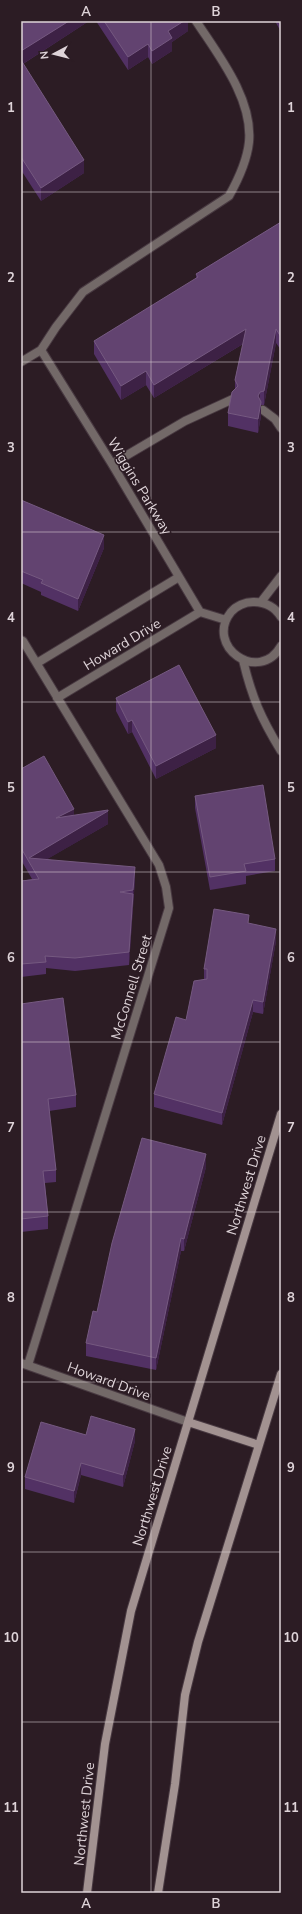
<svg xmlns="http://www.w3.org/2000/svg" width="302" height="1914" font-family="'Nunito Sans',sans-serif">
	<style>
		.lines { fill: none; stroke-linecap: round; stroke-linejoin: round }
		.service-casing { stroke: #483941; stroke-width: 10 }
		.secondary-casing { stroke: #483941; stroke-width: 10 }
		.service { stroke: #736968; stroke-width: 8 }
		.secondary { stroke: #a29291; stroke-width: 8 }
		.wall { fill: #523164 }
		.shaded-wall { fill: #3d2145 }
		.building { fill: #624370; stroke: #755980 }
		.grid { fill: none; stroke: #ded3d8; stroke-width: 1; stroke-opacity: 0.55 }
		.labels { text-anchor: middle; stroke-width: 3; stroke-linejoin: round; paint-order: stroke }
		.street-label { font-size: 14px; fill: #ded3d8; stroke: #2c1c24 }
		.neatline { fill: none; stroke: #ded3d8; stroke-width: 1.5 }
		.grid-label { font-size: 13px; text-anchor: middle; font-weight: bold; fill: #ded3d8 }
	</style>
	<rect width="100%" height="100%" fill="#2c1c24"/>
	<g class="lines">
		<defs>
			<path id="service" d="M41,350L112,464L200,612L226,620
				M21,362L41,350L56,327L83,292L229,196C238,180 247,161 249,142C253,99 219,56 196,21
				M263,410L275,419L281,428
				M112,464L185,421L233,399
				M261,602L281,576
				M281,617C275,607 265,602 253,602C245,602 236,606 231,612C204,646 259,685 281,646
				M21,640L23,641L159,865L166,887L169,908L28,1365
				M243,660C252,698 261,718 281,751
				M37,663L179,577
				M57,698L200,612
				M21,1363L188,1422"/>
			<path id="secondary" d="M188,1422L259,1445
				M87,1893L105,1744L131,1611L281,1114
				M158,1893L175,1784L185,1695L198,1642L281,1374"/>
		</defs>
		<use href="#service" class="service-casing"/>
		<use href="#secondary" class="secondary-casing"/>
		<use href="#service" class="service"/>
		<use href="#secondary" class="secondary"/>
	</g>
	<path class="wall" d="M21,21H89L23,64L84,173L41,201L21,170Z
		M96,21H188V31L172,42V51L152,64L148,57L128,70Z
		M275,21H281V32Z
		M281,222V350L276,343L264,405H261V416L258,433L228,426V413L235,390V380L243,344L154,398L146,385L121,400L94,354V341L196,279V274Z
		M21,500L104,548L78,611L41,595V592L21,583Z
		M116,698L216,748L156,779L132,732L128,734L116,711Z
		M21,769L74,815L108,824L47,859L135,879L129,965L75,971L46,968V974L21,977V881L32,879L21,860Z
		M195,796L275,859V871L246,876V884L210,890L195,808Z
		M249,924L276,941L263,1014L253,1012L222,1125L154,1107V1094L204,980V969Z
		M21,1004L76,1095V1107L49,1111L56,1170V1182L45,1183L48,1216V1229L21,1232Z
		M206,1167L184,1251H181L156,1370L86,1356V1343Z
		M86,1435L135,1441L123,1487L81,1475L74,1503L25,1489V1477Z"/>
	<path class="shaded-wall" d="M69,21H89L21,65V51Z
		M184,21H188V31L172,42V51L152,64V51L168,31Z
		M148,44V57L128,70V57Z
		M84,160V173L41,201V188Z
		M246,329V342L154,398V385Z
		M276,329V343L264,405V391Z
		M146,371V385L121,400V386Z
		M260,392V405L258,396Z
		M261,402V416L258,433V419Z
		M104,535V548L78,611V599Z
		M132,720V732L128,734V722Z
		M216,735V748L156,779V766Z
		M74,809V821L56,818Z
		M108,811V824L32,868L29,858Z
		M135,867V879L133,902V890Z
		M133,894V906L129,965V952Z
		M276,929V941L263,1014V1002Z
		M253,1000V1012L222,1125V1113Z
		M206,1154V1167L184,1251V1239Z
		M181,1238V1251L156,1370V1358Z
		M135,1429V1441L123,1487V1475Z
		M81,1463V1475L74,1503V1491Z"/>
	<path class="building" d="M21,21H69L21,51Z
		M104,21H184L168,31L172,38L152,51L148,44L128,57Z
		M21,60L84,160L41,188L21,157Z
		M281,222V337L276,329L264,391L260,392L258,396L261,402L258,419L228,413L232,392L238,386L235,380L246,329L154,385L146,371L121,386L94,341L198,277L196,274Z
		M21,500L104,535L78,599L41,583L43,580L21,571Z
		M179,665L216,735L156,766L132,720L128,722L116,698Z
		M44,756L74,809L56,818L108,810V811L29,858L135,867L133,890L120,892L133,894L129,952L75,958L45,956L46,962L21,964V881L39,879L21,848V769Z
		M263,785L275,859L244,864L246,871L210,877L195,796Z
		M214,909L249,915L248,923L276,929L263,1002L253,1000L222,1113L154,1094L176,1017L186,1020L194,981L207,979V969H204Z
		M63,998L76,1095L48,1099L56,1170L43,1171L48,1216L21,1219V1004Z
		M142,1138L206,1154L184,1239L181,1238L156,1358L86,1343L93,1311L97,1312L112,1243Z
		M91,1416L135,1429L123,1475L81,1463L74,1491L25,1477L41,1422L86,1435Z"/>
	<path class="grid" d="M151,21V1893M21,192H281M21,362H281M21,532H281M21,702H281M21,872H281M21,1042H281M21,1212H281M21,1382H281M21,1552H281M21,1722H281"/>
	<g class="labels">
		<g class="street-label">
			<text transform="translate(140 486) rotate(59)" y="5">Wiggins Parkway</text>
			<text transform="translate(122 644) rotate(-31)" y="5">Howard Drive</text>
			<text transform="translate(131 987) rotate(-73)" y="5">McConnell Street</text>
			<text transform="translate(246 1185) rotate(-73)" y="5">Northwest Drive</text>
			<text transform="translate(109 1381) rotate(20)" y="5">Howard Drive</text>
			<text transform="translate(152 1496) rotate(-73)" y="5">Northwest Drive</text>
			<text transform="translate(84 1814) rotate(-84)" y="5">Northwest Drive</text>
		</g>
	</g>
	<rect width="302" height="1914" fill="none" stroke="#2c1c24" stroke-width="44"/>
	<g transform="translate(54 54) rotate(263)" stroke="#2c1c24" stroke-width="3" paint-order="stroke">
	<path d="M0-3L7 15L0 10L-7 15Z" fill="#ded3d8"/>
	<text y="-6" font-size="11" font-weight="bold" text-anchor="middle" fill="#ded3d8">N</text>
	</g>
	<rect x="22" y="22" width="258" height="1870" class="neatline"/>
	<g class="grid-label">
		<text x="86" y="16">A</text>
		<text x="216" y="16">B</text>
		<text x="11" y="112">1</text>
		<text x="291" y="112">1</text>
		<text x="11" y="282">2</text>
		<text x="291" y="282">2</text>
		<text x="11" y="452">3</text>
		<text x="291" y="452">3</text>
		<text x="11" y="622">4</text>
		<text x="291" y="622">4</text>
		<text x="11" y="792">5</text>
		<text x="291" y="792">5</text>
		<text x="11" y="962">6</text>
		<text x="291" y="962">6</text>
		<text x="11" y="1132">7</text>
		<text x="291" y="1132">7</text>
		<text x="11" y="1302">8</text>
		<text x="291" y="1302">8</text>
		<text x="11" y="1472">9</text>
		<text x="291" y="1472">9</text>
		<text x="11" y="1642">10</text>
		<text x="291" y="1642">10</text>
		<text x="11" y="1812">11</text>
		<text x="291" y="1812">11</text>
		<text x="86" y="1908">A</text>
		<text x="216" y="1908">B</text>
	</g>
</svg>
